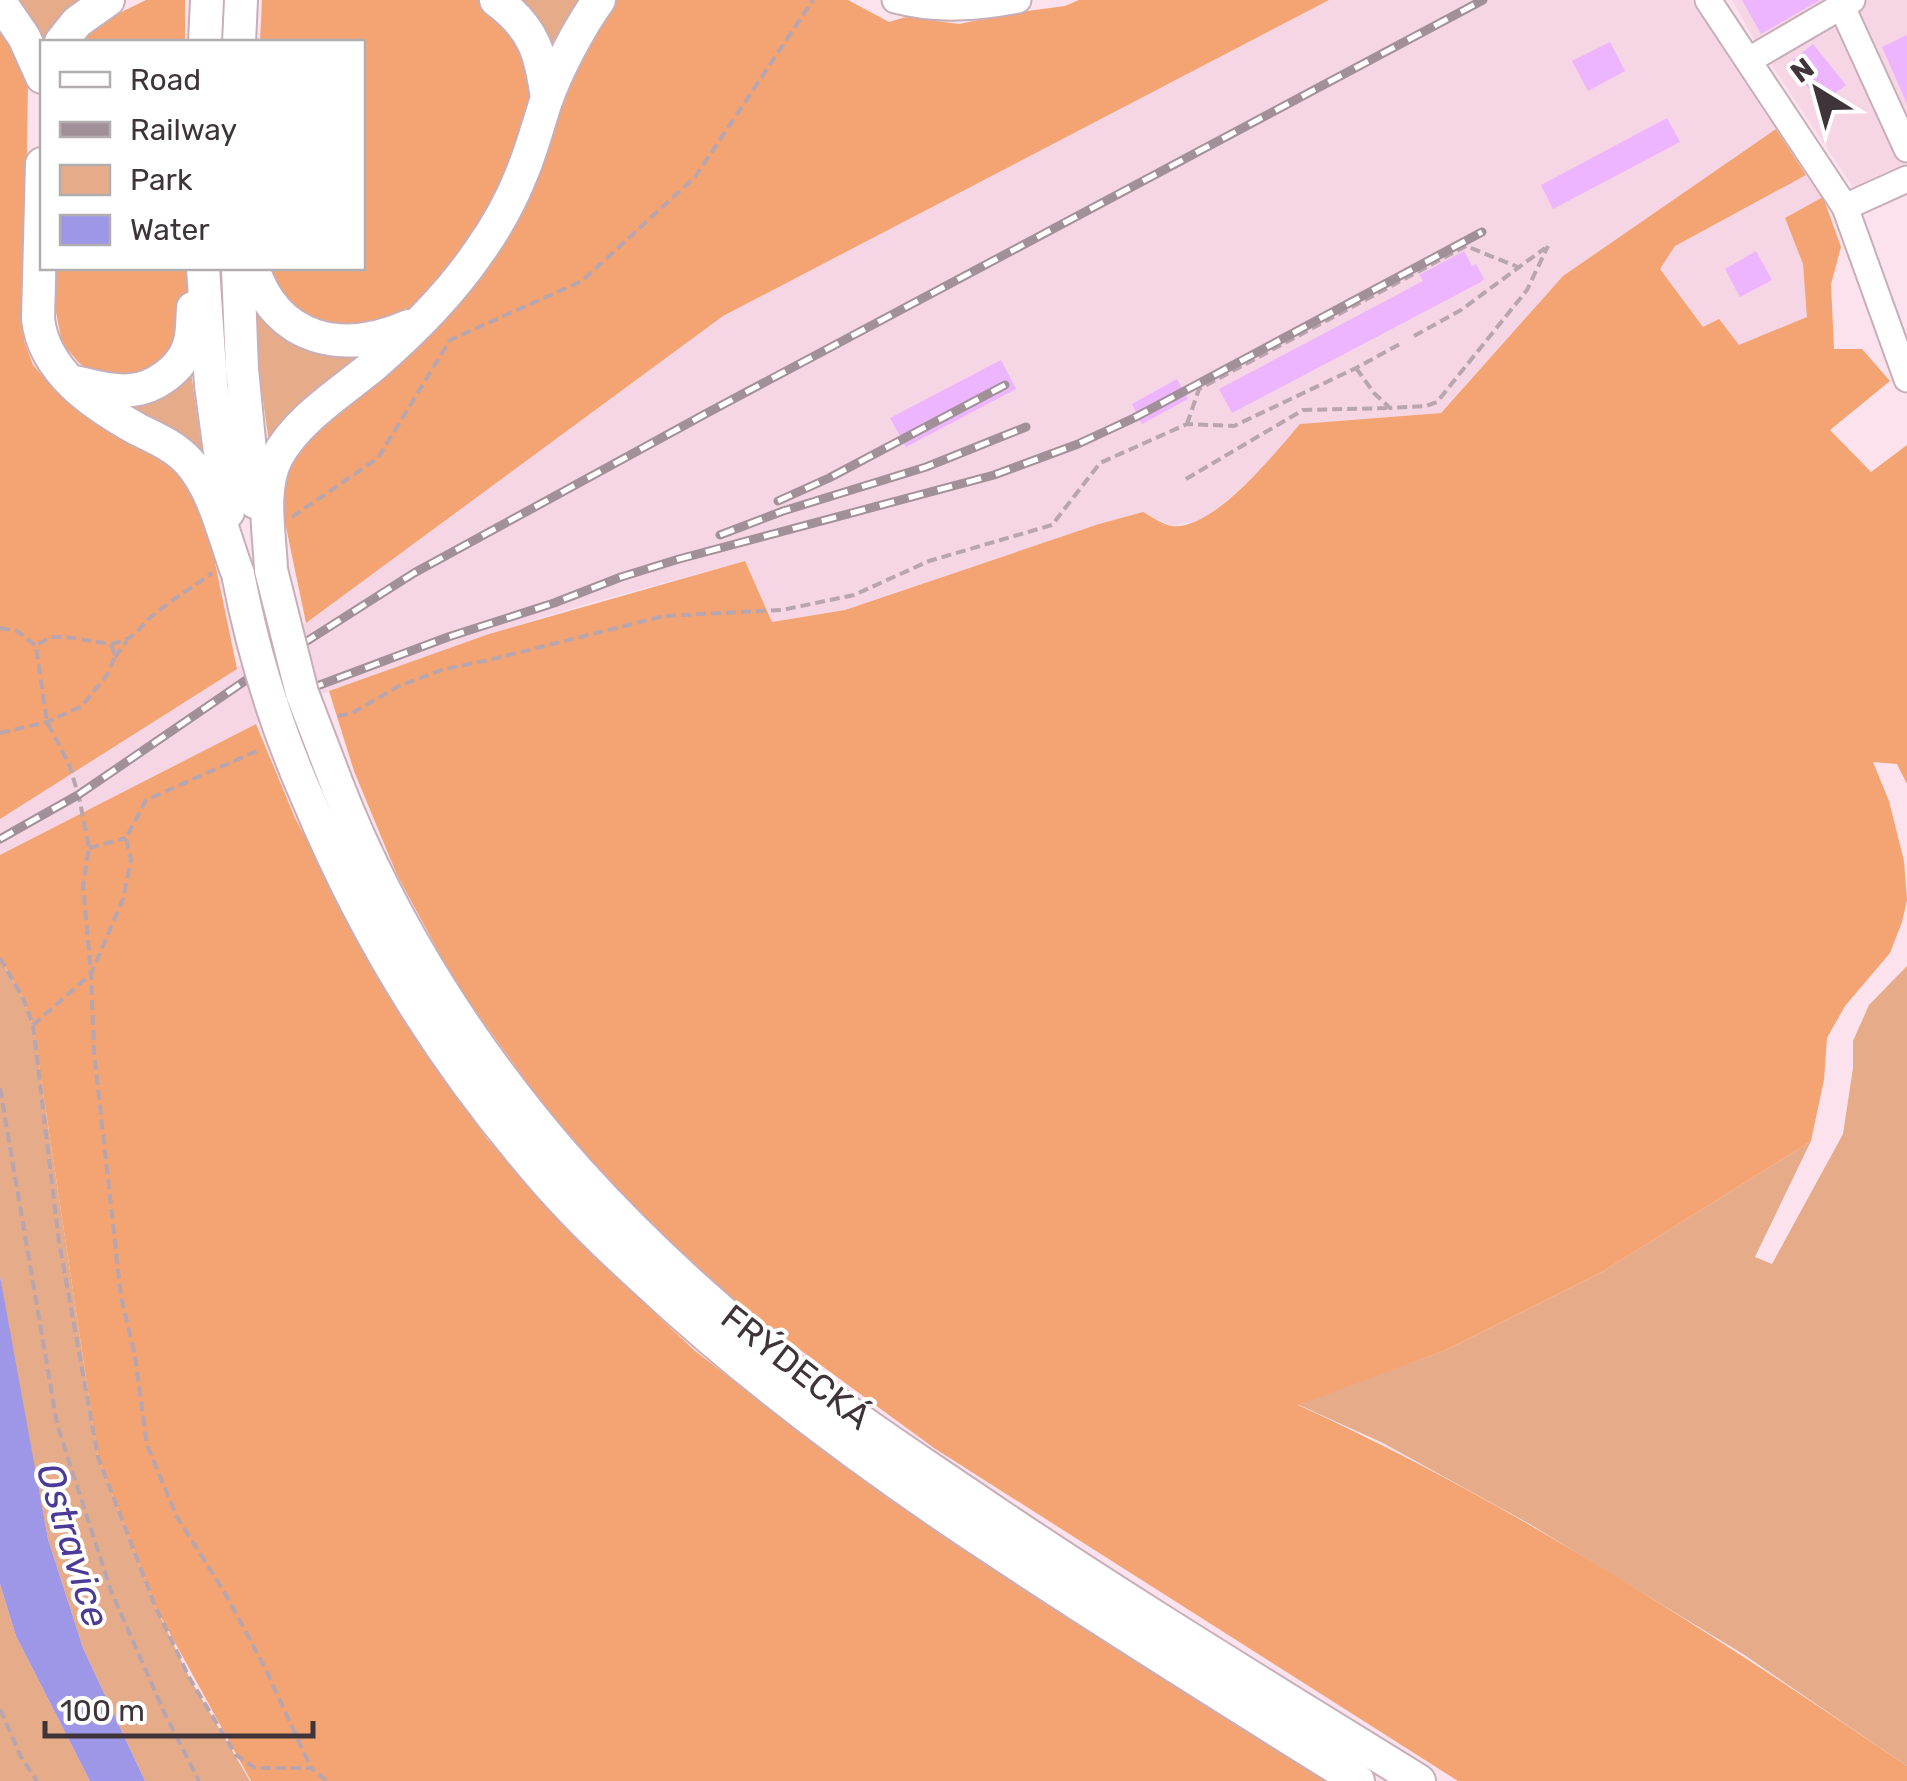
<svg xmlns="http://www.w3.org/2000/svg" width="1907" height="1781" font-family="Rubik,sans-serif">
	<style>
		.built { fill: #f6d5e4 }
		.green { fill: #e6ac89 }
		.forest { fill: #f3a472 }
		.water { fill: #9e97e7 }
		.building { fill: #edb5fd }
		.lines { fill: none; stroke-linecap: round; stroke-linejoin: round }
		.minor-casing { stroke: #c7aeb9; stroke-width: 29 }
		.major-casing { stroke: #c7aeb9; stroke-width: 36 }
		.path { stroke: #b9a5ae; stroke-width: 4; stroke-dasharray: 10 5; stroke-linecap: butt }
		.minor { stroke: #fff; stroke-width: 25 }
		.major { stroke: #fff; stroke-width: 32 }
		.rail-casing { stroke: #a29098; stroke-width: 9 }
		.rail { stroke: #fff; stroke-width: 5; stroke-dasharray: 15; stroke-linecap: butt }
		.major-bridge-casing { stroke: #c7aeb9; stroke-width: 36; stroke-linecap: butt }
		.major-bridge { stroke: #fff; stroke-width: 32 }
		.labels { text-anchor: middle; stroke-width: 8; stroke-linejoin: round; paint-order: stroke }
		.street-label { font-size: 35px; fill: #3e3439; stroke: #fff }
		.water-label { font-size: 38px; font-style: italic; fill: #4b3b96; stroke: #fff }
	</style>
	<rect width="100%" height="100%" fill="#fce2ed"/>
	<path class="built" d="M1329,0H1691L1776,129L1563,276L1440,413L1300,424L1260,471L1205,519L1172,526L1143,512L1099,524L844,610L772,622L745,561L583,605L489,634L329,691L256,724L0,855V819L306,623L723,316Z
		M1732,0H1907V162L1853,187L1751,34Z
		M1806,175L1823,197L1785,218L1803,264L1808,317L1739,346L1704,328L1660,268L1674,246Z"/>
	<path class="green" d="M10,0H85L51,42H42Z
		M516,0H581L553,52Z
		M256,310C290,346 312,350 359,358L270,450L258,364Z
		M191,372L202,451L199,454L125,405Z
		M0,959L23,998L33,1025L98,1457L156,1608L190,1679L250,1781H145L83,1648L48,1539L12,1350L0,1276Z
		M1907,966V1766L1743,1654L1528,1523L1383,1443L1297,1404L1446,1350L1602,1272L1811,1141L1755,1257L1772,1264L1843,1134L1853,1068V1041L1869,1005Z
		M0,1584L16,1636L90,1781H0Z"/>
	<path class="forest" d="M146,0H185V42H82L105,20Z
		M262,0H480C508,19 514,27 525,59C528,66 531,73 532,80C536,146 442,315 373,328C361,331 313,320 297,318L260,268H362V42H260Z
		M615,0H848L889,22L906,17L959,24L1013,13L1065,6L1079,0H1329L723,316L306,623L280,498L290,463L311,431L450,306L573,69Z
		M0,25L28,81L24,341L33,365L54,389L103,424L190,477L206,519L237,669L0,819Z
		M1776,129L1806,175L1675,246L1660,269L1703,327L1719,319L1739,345L1807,317L1803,264L1785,218L1823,197L1841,247L1831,284L1834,349H1862L1890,381L1830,430L1871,472L1907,445V784L1897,764L1873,762L1889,801L1904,861L1907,900L1902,922L1890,953L1845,1006L1827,1038L1824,1080L1811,1141L1602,1272L1446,1350L1298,1405C1513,1503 1711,1633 1907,1766V1781H1458L934,1448L728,1297L626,1204L542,1103L456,984L397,875L354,771L329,691L489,634L745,561L772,622L845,610L1099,524L1143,512C1151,516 1163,525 1172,526C1213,531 1275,453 1300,424L1441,413L1563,276Z
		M55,268H187V324L173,354L132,378L95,374L79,363L62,343L56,312Z
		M256,724L295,818L405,1022L487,1139L583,1245L695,1351L890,1500L1335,1781H251L156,1608L98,1457L33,1025L23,998L0,958V855Z"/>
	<path class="water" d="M0,1276L48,1539L83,1648L145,1781H90L16,1636L0,1584Z"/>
	<path class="building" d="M1742,0H1820L1761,34Z
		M1907,35V104L1882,47Z
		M1610,42L1625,71L1588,91L1572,61Z
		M1813,44L1846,85L1821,104L1789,63Z
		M1667,118L1680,142L1553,209L1541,185Z
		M1464,251L1472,266L1476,264L1484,279L1481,282L1232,413L1219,389L1423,281L1419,275Z
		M1756,251L1772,280L1740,297L1725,269Z
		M1001,360L1016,389L906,447L890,418Z
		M1177,379L1188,399L1142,424L1132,404Z"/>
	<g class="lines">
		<defs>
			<path id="minor" d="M895,0C936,11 976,8 1018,0
				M1708,0L1845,207L1907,379
				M1842,7L1907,149
				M1749,60L1852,0
				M1845,207L1907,179"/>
			<path id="major" d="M496,0C534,28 541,54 547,99
				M0,2L24,37L42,77
				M61,42L77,22L108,0
				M205,42L207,0
				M239,42L241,0
				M42,164L38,319C44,372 94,405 137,429C155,438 175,446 189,462C215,491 224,538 238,574
				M203,268L211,385L228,512
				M238,268L242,369L255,502
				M253,268C277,342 343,355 409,326
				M75,382C93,386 113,392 132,390C154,388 180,370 188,348C193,336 192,321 193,308
				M271,570C270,535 260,490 277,457C298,418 342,392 375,364C413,331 450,294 478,253C496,228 511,201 522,173C532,149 538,125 546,101C557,70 580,26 599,0
				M338,787C393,927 477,1058 577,1170C649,1250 732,1324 817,1389C865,1426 916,1459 966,1493C1114,1594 1267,1687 1419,1781
				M308,799C363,932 438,1055 532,1165C567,1207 607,1246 648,1283C755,1383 872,1469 995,1550C1114,1629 1236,1705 1358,1781"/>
		</defs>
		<use href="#minor" class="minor-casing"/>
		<use href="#major" class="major-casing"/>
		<path class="path" d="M1414,336L1461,310L1545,248
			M1356,368L1374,393L1390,408L1426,406L1437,402L1527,290L1548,246
			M1187,424L1199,389L1466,246L1518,267
			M1186,479L1303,410L1390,408
			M292,517L378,458L450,340L582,281L695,177L813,0
			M0,628L17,631L36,646L47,722L69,764L79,797L89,848L83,885L91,974L94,1052L121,1297L135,1356L147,1445L177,1517L225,1593L265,1668L311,1768
			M111,644C142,637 136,627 157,612C175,598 194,586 212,573
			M115,657L127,641
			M338,716L352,713L397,687L441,670L489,660L664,616L782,610L854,595L929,561L1052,525L1100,463L1187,424L1234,426L1356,368L1400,344
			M0,733L47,722L82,706L107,675L115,657L111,644L66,637H50L36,646
			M89,848L126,838
			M0,958L23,998L33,1025L59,1242L98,1457L156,1608L190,1679L236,1755L255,1768H311L327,1781
			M33,1025L91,974L123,899L131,860L126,838L146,800L261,749
			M0,1088L57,1424L111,1591L165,1714L199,1781
			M0,1709L21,1757L37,1781"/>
		<use href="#minor" class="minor"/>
		<use href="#major" class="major"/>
		<defs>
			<path id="rail" d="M778,501L829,478L1005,385
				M720,535L783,511L926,467L1026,427
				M309,689L448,637L554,603L621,577L679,559L994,475L1078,444L1134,418L1482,232
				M0,839L78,795L252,676L414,573L707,413L1483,0"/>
		</defs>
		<use href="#rail" class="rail-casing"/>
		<use href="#rail" class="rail"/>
		<defs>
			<path id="major-bridge" d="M271,570L302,693L338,787
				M238,574C253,652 276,727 308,799"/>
		</defs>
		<use href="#major-bridge" class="major-bridge-casing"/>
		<use href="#major-bridge" class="major-bridge"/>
	</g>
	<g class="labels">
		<g class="street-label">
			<text transform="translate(796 1367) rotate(38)" y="12">FRÝDECKÁ</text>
		</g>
		<g class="water-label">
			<text transform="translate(73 1545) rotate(73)" y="13">Ostravice</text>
		</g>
	</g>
	<rect x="40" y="40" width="325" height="230" fill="#ffffff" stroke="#b2aeb0" stroke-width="2.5"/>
	<rect x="60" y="72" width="50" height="15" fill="#ffffff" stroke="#b2aeb0" stroke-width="2.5"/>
	<text x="130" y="90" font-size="30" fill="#3e3439">Road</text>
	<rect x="60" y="122" width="50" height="15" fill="#a29098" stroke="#b2aeb0" stroke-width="2.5"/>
	<text x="130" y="140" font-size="30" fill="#3e3439">Railway</text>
	<rect x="60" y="165" width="50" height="30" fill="#e6ac89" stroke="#b2aeb0" stroke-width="2.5"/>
	<text x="130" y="190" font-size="30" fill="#3e3439">Park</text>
	<rect x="60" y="215" width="50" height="30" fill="#9e97e7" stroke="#b2aeb0" stroke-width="2.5"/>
	<text x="130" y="240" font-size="30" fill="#3e3439">Water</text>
	<g transform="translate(1817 90) rotate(323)" stroke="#ffffff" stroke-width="8" paint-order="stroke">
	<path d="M0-8L18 38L0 25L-18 38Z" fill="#3e3439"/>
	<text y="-15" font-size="28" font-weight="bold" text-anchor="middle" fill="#3e3439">N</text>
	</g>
	<path d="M45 1721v15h268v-15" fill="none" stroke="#3e3439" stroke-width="5"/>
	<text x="60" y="1721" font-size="30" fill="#3e3439" stroke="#ffffff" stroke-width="8" paint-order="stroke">100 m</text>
</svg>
